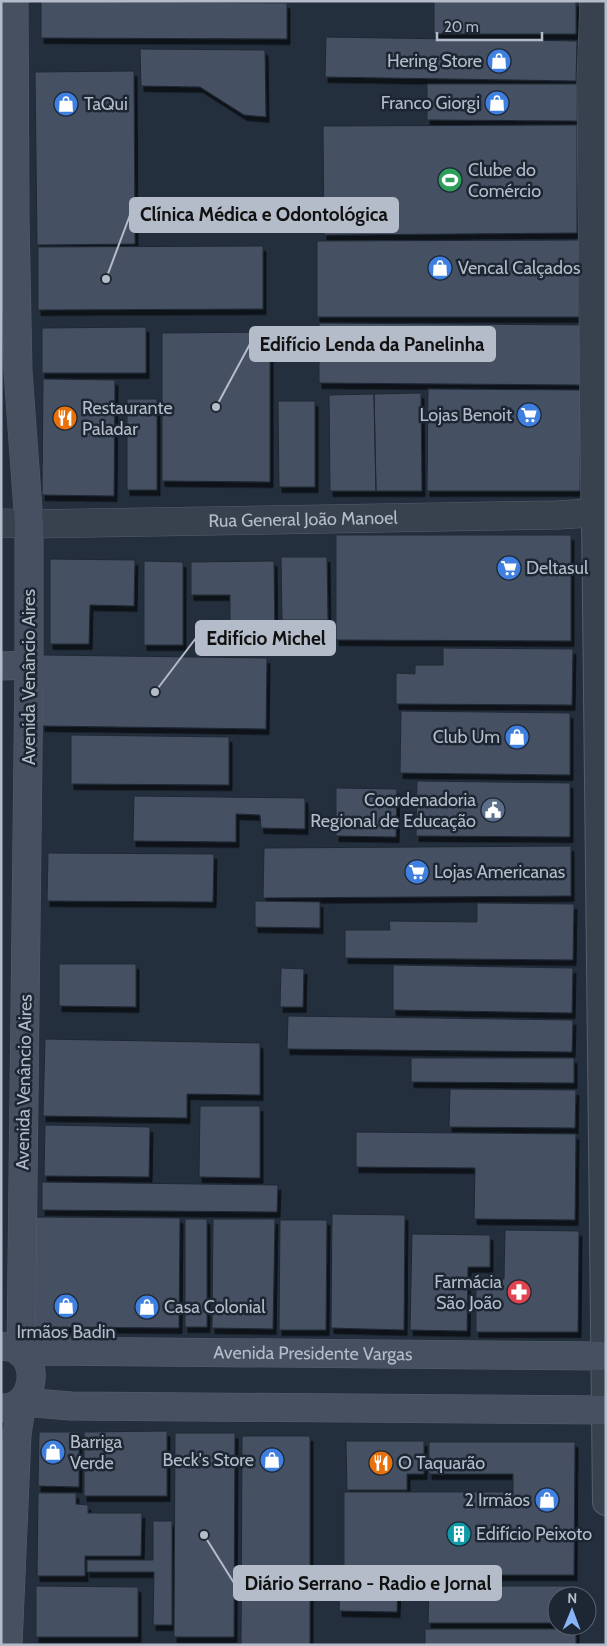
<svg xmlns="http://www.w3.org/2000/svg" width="607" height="1646" font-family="Cabin,sans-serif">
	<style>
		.building { fill: #455162; stroke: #1f2835; filter: url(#shadow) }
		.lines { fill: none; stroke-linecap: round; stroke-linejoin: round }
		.pedestrian-casing { stroke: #565f6c; stroke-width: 28 }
		.minor-casing { stroke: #565f6c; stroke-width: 29 }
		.tertiary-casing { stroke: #565f6c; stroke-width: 29 }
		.secondary-casing { stroke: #565f6c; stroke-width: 29 }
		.pedestrian { stroke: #38414e; stroke-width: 26 }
		.minor { stroke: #38414e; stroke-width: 28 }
		.tertiary { stroke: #38414e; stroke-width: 28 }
		.secondary { stroke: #465061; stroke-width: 28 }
		.labels { text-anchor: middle; stroke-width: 5; stroke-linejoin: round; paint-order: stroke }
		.poi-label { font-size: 18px; fill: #b4bcc9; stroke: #1d2633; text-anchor: start }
		.street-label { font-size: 18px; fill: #b4bcc9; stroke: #1d2633 }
		.leader { fill: none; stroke: #b4bcc9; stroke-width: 2 }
		.callout-dot { fill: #b4bcc9; stroke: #1d2633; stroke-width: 2 }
		.callout { fill: #b4bcc9; stroke: #b4bcc9; stroke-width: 2 }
		.callout-label { font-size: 19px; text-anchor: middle; font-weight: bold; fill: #111 }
	</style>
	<defs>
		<filter id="shadow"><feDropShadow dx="3" dy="5.5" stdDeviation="0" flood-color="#0009"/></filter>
	</defs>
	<rect width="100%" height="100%" fill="#242f3e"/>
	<path class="building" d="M41,1L287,3V39L41,38Z
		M434,1H576V34H434Z
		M326,37L577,41L576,81L325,77Z
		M140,49L265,50L266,117L244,115L200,87L141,86Z
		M134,71L135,244L37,245L35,72Z
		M427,84H577V121L427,120Z
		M577,125V233L324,235L323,126Z
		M579,240V317H317V241Z
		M263,246V309L38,310V247Z
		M319,323L580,325V385L319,383Z
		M146,327V373H42V328Z
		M270,332V482L162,481V333Z
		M43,379L115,380L114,496L42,495Z
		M428,389L581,390L580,491H427Z
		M421,393L422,491H376L374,394Z
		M374,394L376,491H330L329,395Z
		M127,399H157V490H127Z
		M278,401H315V487H279Z
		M336,535H571V641L336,640Z
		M281,557H327L328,620H282Z
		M50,559L135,560L134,606L90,605L89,644H50Z
		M144,561L183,562V645H144Z
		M274,561L275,645H230V595H191V562Z
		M443,648L573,649L572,705L396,704V673L415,674V665H443Z
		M43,655L267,658L266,729L42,726Z
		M401,711L570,713V775L400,773Z
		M71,735L229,737V785L71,784Z
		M417,781L570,783V837L416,836Z
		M336,788L397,789L396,837L336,836Z
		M134,796L305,798V829L261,828L260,815L236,814V842L133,841Z
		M571,846V896L263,898L264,848Z
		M48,853L214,854L213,902L47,901Z
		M255,901L320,902V928L255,927Z
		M477,903L574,904L573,960L345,958V930H390L389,921L477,922Z
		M59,964H136V1007L59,1006Z
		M393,965L573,968L572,1013L393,1010Z
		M281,968L304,969L303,1007H280Z
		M288,1016L573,1020L572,1052L287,1049Z
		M45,1039L260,1043V1095L187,1094V1118L43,1116Z
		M411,1058H574V1083L411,1082Z
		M450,1089L576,1090L575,1128L449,1127Z
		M200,1106H260V1178L199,1177Z
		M45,1125L150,1127L149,1177L44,1176Z
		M356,1132L576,1134L575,1220L474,1219L475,1168L356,1167Z
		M42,1182L278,1185L277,1212L42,1210Z
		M332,1214L405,1215L404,1330L331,1328Z
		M33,1217L180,1218L179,1328L33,1327Z
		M185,1219H207V1327H185Z
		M213,1219H275L273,1329L212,1328Z
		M280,1220H327L326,1330H279Z
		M505,1230L579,1231L578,1332H476V1279H504Z
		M412,1234L490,1235V1267H468L467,1331L410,1330Z
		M167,1431V1496H84V1432Z
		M39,1432H79V1487L38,1486Z
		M175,1433H235L234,1637H174Z
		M242,1436H310V1645H241Z
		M346,1441H424V1474H407V1490H347Z
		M429,1442H575L574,1575H344V1492H513V1474H429Z
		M38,1493H76V1504L88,1505V1513H142L141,1556H85V1576H37Z
		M153,1521H172V1625H153L154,1572H87V1560H153Z
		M340,1583L398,1584L397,1612L339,1611Z
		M36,1586L138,1587V1637H36Z
		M429,1586H578V1596H557V1623H428Z
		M425,1629H576V1645H425Z"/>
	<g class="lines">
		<defs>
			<path id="pedestrian" d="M595,512L606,1502"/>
			<path id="minor" d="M594,1L591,81L595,512"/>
			<g id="tertiary">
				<path id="s1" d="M1,523L29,524L558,515L606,512"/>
			</g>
			<g id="secondary">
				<path d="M14,1L15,220L18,372L29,524V665L21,1353"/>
				<path d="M1,666L29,665"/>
				<path d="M1,1346C5,1347 10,1347 13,1348C42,1358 35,1410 1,1408"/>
				<path id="s2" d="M21,1353L44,1351L606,1356"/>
				<path d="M22,1402L71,1406L606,1410"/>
				<path d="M8,1645L17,1434L22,1402"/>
			</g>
		</defs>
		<use href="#pedestrian" class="pedestrian-casing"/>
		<use href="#minor" class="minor-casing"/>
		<use href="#tertiary" class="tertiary-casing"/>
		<use href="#secondary" class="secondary-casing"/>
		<use href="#pedestrian" class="pedestrian"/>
		<use href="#minor" class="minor"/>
		<use href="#tertiary" class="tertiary"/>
		<use href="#secondary" class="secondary"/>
	</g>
	<defs>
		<symbol id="shop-disc" viewBox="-11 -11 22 22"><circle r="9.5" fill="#3f7fe0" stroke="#1d2633"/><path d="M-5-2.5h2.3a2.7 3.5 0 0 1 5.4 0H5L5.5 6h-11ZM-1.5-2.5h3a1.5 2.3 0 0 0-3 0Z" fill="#fff"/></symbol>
		<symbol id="stadium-disc" viewBox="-11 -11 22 22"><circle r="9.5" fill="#2e9e5b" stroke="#1d2633"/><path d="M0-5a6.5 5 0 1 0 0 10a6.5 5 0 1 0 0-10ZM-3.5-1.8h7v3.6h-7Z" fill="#fff"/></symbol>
		<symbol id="supermarket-disc" viewBox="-11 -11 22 22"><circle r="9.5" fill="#3f7fe0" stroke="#1d2633"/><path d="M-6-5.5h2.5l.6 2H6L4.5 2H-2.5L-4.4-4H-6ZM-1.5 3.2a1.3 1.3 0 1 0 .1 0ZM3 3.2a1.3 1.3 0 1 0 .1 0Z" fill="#fff"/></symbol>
		<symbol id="restaurant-disc" viewBox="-11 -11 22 22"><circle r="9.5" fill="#e8710a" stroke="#1d2633"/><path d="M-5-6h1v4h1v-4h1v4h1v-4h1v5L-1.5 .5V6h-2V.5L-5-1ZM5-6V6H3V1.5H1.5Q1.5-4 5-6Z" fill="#fff"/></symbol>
		<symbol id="civic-disc" viewBox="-11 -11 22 22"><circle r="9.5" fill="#5c6f8a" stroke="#1d2633"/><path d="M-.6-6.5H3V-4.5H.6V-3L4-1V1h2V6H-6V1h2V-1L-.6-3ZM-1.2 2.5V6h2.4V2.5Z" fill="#fff"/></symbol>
		<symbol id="pharmacy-disc" viewBox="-11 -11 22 22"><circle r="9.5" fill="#e0444e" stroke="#1d2633"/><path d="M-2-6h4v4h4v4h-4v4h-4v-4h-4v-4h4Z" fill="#fff"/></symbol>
		<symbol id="building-disc" viewBox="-11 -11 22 22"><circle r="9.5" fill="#0f9aa8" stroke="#1d2633"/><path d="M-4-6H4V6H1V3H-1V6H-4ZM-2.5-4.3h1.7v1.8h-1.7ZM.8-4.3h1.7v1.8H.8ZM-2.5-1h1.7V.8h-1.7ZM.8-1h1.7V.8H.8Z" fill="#fff"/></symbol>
	</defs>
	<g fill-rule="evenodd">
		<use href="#shop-disc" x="485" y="47" width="28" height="28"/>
		<use href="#shop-disc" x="483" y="89" width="28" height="28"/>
		<use href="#shop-disc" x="52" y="90" width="28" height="28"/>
		<use href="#stadium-disc" x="436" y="166" width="28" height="28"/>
		<use href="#shop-disc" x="426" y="254" width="28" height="28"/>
		<use href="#supermarket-disc" x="515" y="401" width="28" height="28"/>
		<use href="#restaurant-disc" x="51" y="404" width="28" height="28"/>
		<use href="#supermarket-disc" x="495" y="554" width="28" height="28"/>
		<use href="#shop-disc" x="503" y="723" width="28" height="28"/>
		<use href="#civic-disc" x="479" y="796" width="28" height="28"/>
		<use href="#supermarket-disc" x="403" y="858" width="28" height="28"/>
		<use href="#pharmacy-disc" x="505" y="1278" width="28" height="28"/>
		<use href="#shop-disc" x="52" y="1292" width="28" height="28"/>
		<use href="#shop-disc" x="133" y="1293" width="28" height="28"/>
		<use href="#shop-disc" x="39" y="1438" width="28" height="28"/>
		<use href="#shop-disc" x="258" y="1446" width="28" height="28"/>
		<use href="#restaurant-disc" x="367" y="1449" width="28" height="28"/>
		<use href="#shop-disc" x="533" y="1486" width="28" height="28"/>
		<use href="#building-disc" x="445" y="1520" width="28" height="28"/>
	</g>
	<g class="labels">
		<g class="poi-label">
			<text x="482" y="67" text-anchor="end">Hering Store</text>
			<text x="480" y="109" text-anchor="end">Franco Giorgi</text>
			<text x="84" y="110">TaQui</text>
			<text x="468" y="176">Clube do<tspan x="468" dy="21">Comércio</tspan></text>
			<text x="458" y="274">Vencal Calçados</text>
			<text x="82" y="414">Restaurante<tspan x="82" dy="21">Paladar</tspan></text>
			<text x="512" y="421" text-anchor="end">Lojas Benoit</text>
			<text x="526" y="574">Deltasul</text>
			<text x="500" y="743" text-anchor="end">Club Um</text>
			<text x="476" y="806" text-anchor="end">Coordenadoria<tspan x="476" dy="21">Regional de Educação</tspan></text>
			<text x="434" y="878">Lojas Americanas</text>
			<text x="502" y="1288" text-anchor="end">Farmácia<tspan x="502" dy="21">São João</tspan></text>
			<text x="164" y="1313">Casa Colonial</text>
			<text x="66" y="1338" text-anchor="middle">Irmãos Badin</text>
			<text x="70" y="1448">Barriga<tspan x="70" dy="21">Verde</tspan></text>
			<text x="254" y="1466" text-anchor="end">Beck's Store</text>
			<text x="398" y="1469">O Taquarão</text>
			<text x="530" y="1506" text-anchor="end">2 Irmãos</text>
			<text x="476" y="1540">Edifício Peixoto</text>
		</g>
		<g class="street-label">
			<text dy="6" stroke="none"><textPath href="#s1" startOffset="302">Rua General João Manoel</textPath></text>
			<text transform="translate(29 677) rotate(-90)" y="6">Avenida Venâncio Aires</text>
			<text transform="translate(24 1082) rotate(-89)" y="6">Avenida Venâncio Aires</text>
			<text dy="6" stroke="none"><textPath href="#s2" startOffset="292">Avenida Presidente Vargas</textPath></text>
		</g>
	</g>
	<path class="leader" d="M106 279L130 215M216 407L250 344M155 692L196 638M204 1535L234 1583"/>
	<g class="callout-dot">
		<circle cx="106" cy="279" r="5"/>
		<circle cx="216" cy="407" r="5"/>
		<circle cx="155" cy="692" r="5"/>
		<circle cx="204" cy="1535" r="5"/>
	</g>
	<g class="callout">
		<rect x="130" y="198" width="268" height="34" rx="5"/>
		<rect x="250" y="327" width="245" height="34" rx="5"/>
		<rect x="196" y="621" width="139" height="34" rx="5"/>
		<rect x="234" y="1566" width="267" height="34" rx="5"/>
	</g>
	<g class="callout-label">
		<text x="264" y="221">Clínica Médica e Odontológica</text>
		<text x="372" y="351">Edifício Lenda da Panelinha</text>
		<text x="266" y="645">Edifício Michel</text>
		<text x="368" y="1590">Diário Serrano - Radio e Jornal</text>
	</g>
	<rect width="607" height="1646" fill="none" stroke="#b4bcc9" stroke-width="5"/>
	<g transform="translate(572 1611) rotate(1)"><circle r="24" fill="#1d2633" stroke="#59626f"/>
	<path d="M0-4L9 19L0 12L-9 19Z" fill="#8ab4f8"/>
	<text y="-8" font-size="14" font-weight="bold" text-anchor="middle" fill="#b4bcc9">N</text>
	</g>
	<path d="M437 32v8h105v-8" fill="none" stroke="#b4bcc9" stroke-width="2.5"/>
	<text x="444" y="32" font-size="15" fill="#b4bcc9" stroke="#1d2633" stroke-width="4" paint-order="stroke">20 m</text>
</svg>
